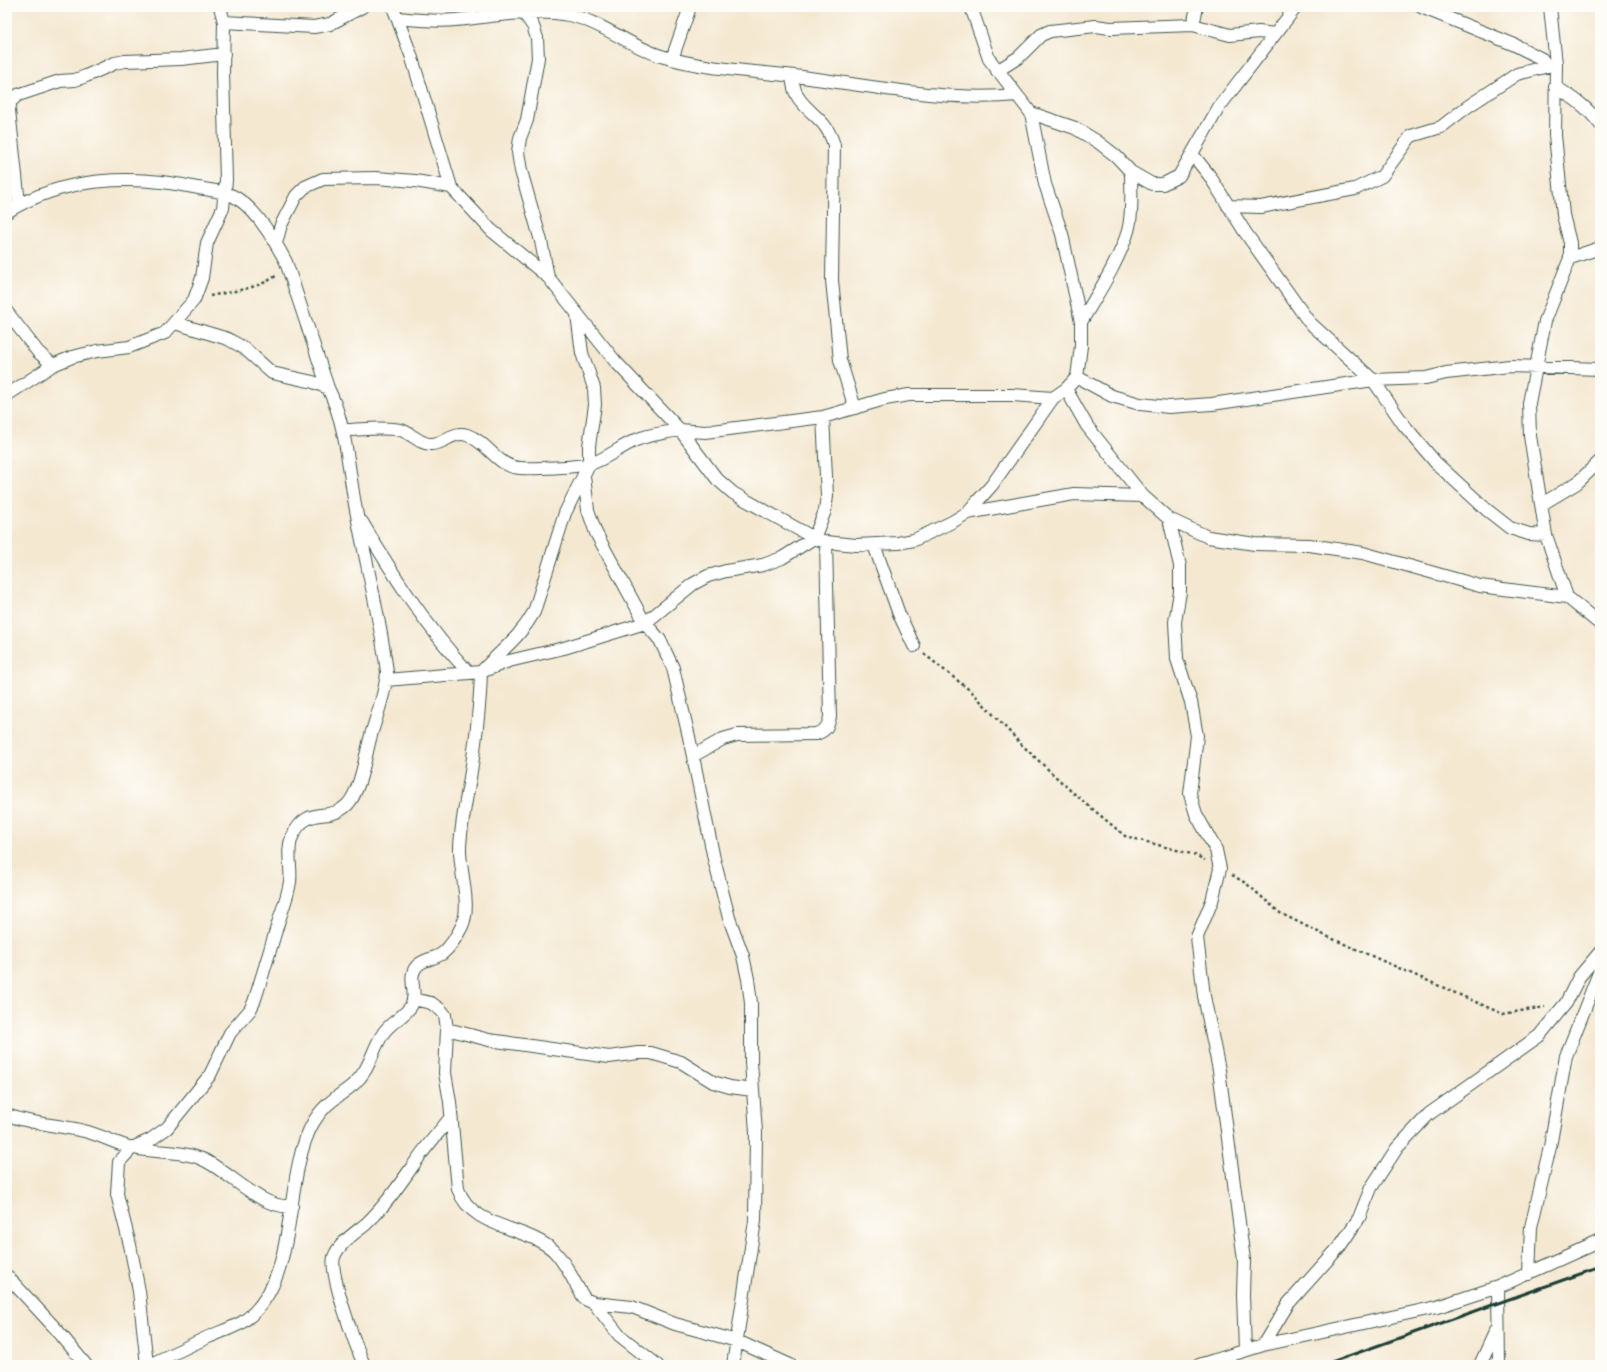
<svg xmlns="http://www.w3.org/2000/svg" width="1607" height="1372" font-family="Delius,sans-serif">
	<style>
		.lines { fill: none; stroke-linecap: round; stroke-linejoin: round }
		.minor-casing { stroke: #3f574c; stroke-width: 14 }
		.path { stroke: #3f574c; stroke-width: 2.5; stroke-dasharray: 3 3; stroke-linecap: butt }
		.minor { stroke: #fff; stroke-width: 12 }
		.rail { stroke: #1f3d34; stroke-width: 3 }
	</style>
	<rect width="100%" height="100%" fill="#fdfcf7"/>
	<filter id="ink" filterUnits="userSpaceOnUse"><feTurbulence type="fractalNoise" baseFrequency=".025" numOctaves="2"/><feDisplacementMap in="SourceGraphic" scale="8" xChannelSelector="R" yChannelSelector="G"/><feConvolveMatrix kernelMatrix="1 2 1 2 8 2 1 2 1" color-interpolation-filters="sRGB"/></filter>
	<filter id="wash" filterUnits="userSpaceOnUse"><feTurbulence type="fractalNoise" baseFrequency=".012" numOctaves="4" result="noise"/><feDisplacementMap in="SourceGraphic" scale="16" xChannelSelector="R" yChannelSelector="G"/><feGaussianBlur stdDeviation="0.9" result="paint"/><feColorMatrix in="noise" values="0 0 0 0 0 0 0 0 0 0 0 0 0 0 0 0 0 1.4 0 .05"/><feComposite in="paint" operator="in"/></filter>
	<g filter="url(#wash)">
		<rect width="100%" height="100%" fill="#f4e8d1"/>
	</g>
	<g filter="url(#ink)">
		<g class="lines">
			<defs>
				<path id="minor" d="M393,7L411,55L451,187
					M971,7L989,59L1031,113L1075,128L1098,142L1116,156L1131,172L1152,184H1163L1179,176L1219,107L1296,7
					M1421,7L1515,45L1542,59L1547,66
					M1550,7L1556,64L1555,135L1563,215L1570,243V258L1545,321L1529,403L1530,436L1546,535L1567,597
					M521,9L533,26L537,38L538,58L527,120L520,138L518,152L521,171L541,241L548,277
					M398,18C417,20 436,22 455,20C490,17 534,8 569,15C602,22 629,46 661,56C707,70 755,71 802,77C873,86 946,102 1017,95
					M224,22L314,27L330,24L362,7
					M1193,25L1197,7
					M672,59L690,7
					M997,71L1019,57L1041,35L1050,31L1096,26L1110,28L1193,25L1230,35L1259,32L1274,34
					M792,76C793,84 794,93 800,100C814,118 826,119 834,145L832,280L840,360L855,408
					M1555,87C1573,97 1587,107 1600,124
					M1192,154L1209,175L1245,232L1309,322L1373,380L1426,378L1446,373L1510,366L1600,369
					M19,204L9,110L11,101L18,95L60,81L75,80L86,76L115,63L125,61L181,59L224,54
					M1228,206L1261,207L1355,189L1382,176L1411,136L1441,127L1467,107L1517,74L1556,64
					M7,212C64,176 134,174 198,188C209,190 223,191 233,196C255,207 275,241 286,262L328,388
					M276,243L281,225L296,196L305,187L323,179L376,178L415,181L451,187L491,230L548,277L615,361L680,430L705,432L823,417L885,399L909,395H1012L1053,398L1066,389L1077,377L1081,346V322L1062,234L1045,184L1031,113
					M1570,258L1600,248
					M7,312L38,352L53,365
					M1081,322C1098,293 1118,263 1128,231C1133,213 1131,191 1131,172
					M1077,377L1112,396L1140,404L1169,407L1212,404L1373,380L1404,425L1436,463L1487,510L1510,528L1529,534L1546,535
					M1066,389L1087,426L1143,496L1169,519L1208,537L1255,544L1309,545L1363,553L1480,586L1567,597L1600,624
					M7,395L53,365L72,357L97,351L129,347L165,333L194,300L202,278L207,243L223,208L226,180L223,73L224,22L220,7
					M343,430C361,430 383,426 401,430C411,433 420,444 430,444C444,445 453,430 467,435C488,442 497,467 520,468C534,469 577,467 590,464C606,459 620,447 636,440C649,434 665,433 680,430L717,479L733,493L814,538L826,542L856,545L898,543L914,540L952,522L967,513L992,485L1053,398
					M584,476L588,510L596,533L645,623L660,640L673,668L689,737L714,859L729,918L743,956L748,979L751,1003V1062L756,1132L755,1221L733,1365
					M1542,504L1577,483L1600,461
					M967,513L1074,494L1143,496
					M1169,519L1180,566V592L1175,622L1177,659L1191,702L1197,736L1190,794L1196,814L1216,850L1220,869L1212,901L1197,937L1204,996L1219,1070L1244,1260L1243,1295L1245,1350
					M362,522C393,575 427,628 469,673
					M874,545L899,614L914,646
					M386,680L481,672C501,650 519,639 534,612L565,513L589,464V446L595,405L594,388L582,353L577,314
					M693,756L723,739L737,735L816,734C825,731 828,727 830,717L826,542
					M413,999L431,1003L441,1010L445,1015L447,1029L445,1073L450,1102L458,1189C472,1229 523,1225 553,1250C567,1263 574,1284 585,1299L594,1303L632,1307L675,1324L737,1341L790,1365
					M447,1029L489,1040L609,1057L638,1053H651L681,1062L713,1082L730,1087L753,1090
					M7,1115C31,1124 59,1125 84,1131C101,1135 116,1144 133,1148C156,1153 180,1150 202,1159C229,1171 262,1210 292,1206
					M1529,1274L1531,1227L1550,1147L1566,1056L1600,970
					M7,1276L57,1330L86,1365
					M1498,1287L1499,1365
					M594,1303L619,1335L657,1365
					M1263,1345L1288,1304L1340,1246L1359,1218L1371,1188L1397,1148L1429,1114L1539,1036L1566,1003L1579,977L1600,952
					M147,1365L139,1291L130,1245L117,1194L119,1162L132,1148L150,1140L167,1128L210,1075L230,1033L250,1010L254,1002C263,974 271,947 279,920C283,908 288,895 290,882C292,867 286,851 292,837C308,803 327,824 347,805C360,792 365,758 370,739C376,716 385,696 387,672C380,617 366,564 356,510C348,469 347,426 328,388L313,382L272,373L244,348L228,339L175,323
					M149,1365C168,1356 187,1347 206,1338C217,1333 230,1329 241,1323C302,1284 281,1180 313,1123C325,1102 339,1097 355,1083C371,1068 372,1049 384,1032C391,1022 404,1017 411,1006C419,994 406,977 417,966C423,959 435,959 443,953C450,947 458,934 462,926C472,905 459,870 460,847C461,826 465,805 469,784C475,747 480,710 481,672L509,661L564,648L645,623L693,584L708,576L726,571L763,565L782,558L814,538L825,511L827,496L823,417
					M364,1365C356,1346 329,1274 334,1257C339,1243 355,1233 366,1224C387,1204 402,1181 419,1157C429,1143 441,1130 451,1117
					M1199,1365L1263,1345L1437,1307L1498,1287L1600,1241
					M1480,1365L1496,1330"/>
			</defs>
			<use href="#minor" class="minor-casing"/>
			<path class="path" d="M210,296C232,291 259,289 277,275
				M924,654L972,692L1022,745L1071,791L1125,836L1195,855L1205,860
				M1232,875L1247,884L1280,913L1324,935L1503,1014L1545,1007"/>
			<use href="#minor" class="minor"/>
			<path class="rail" d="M1323,1365L1600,1267"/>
		</g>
	</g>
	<rect width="1607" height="1372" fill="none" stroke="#fdfcf7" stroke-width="24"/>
</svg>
